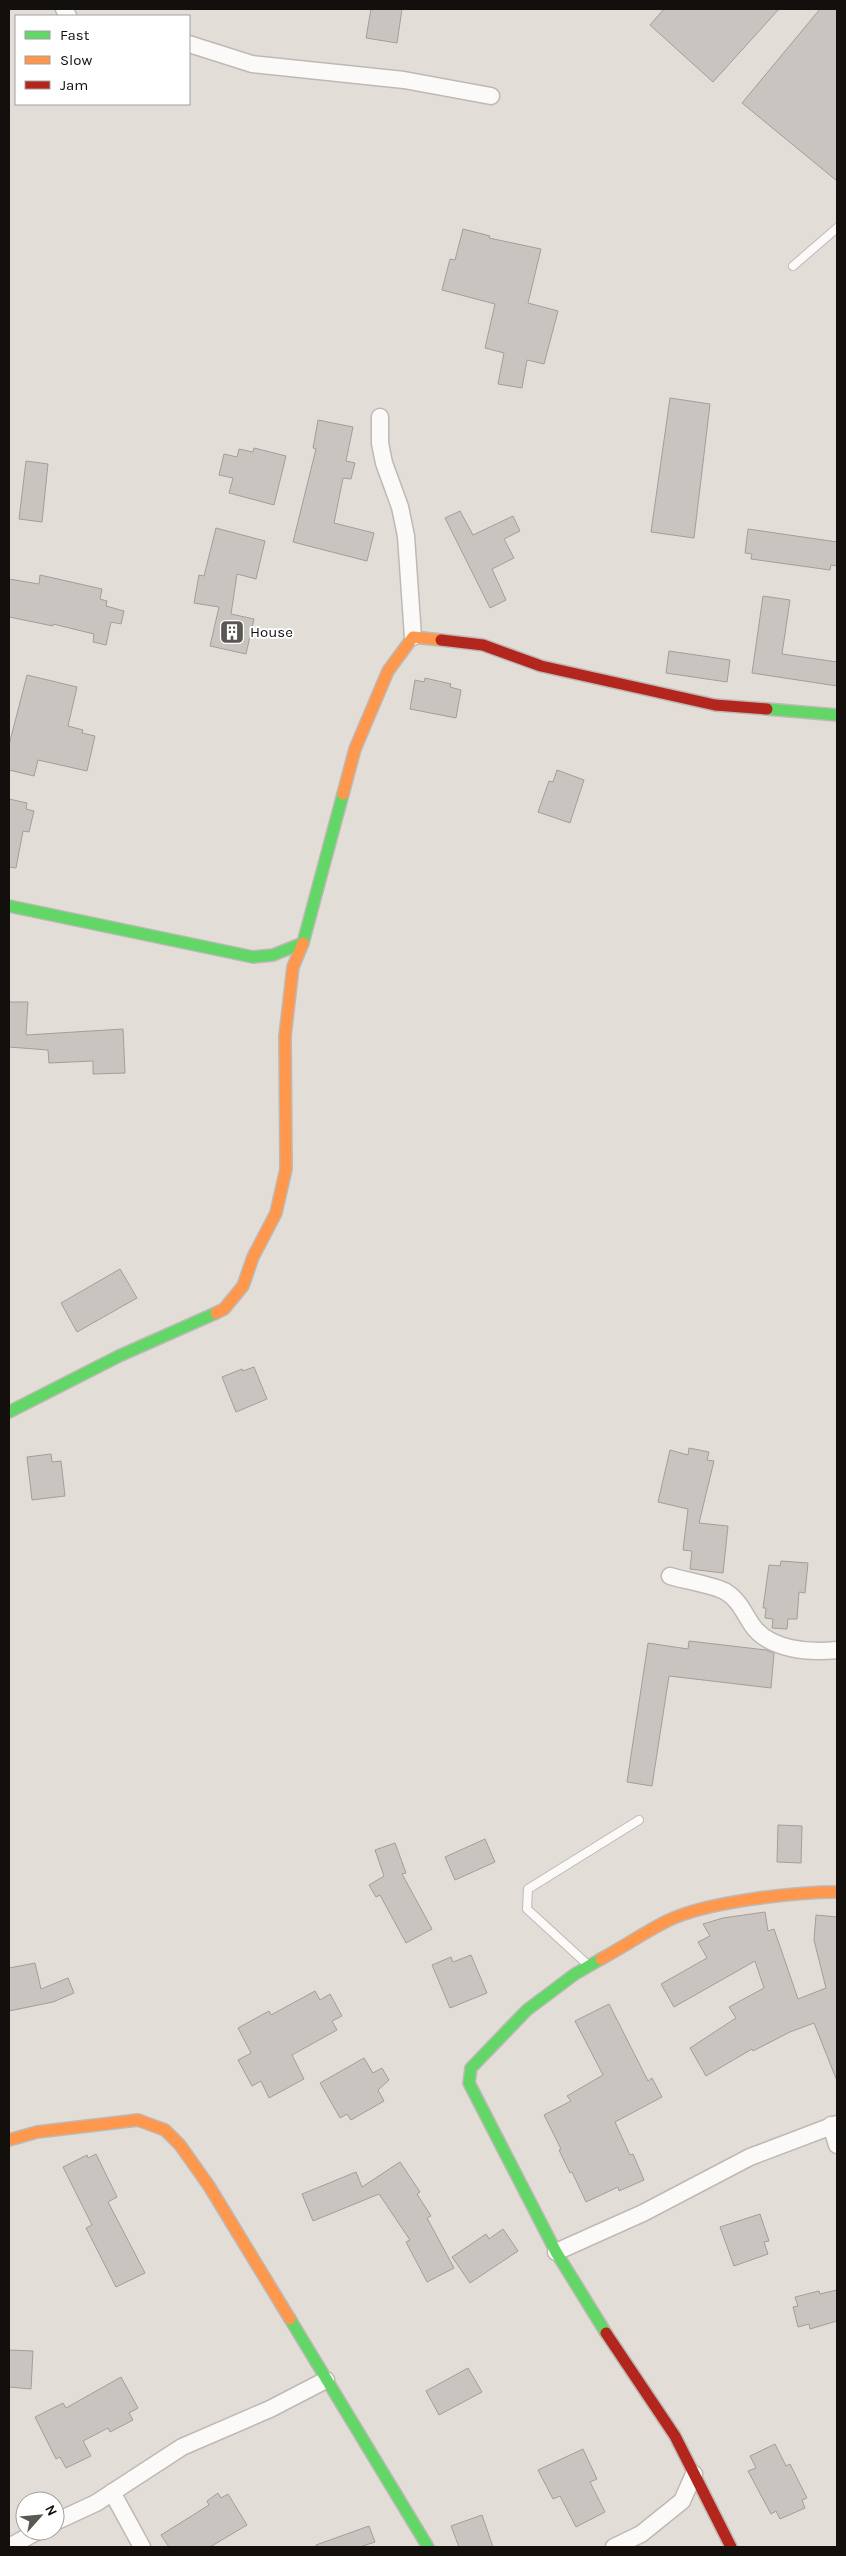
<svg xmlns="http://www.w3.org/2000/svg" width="846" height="2556" font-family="Karla,sans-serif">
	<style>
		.building { fill: #c9c4c0; stroke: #a29e9a }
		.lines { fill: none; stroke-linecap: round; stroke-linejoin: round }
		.lane-casing { stroke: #beb9b5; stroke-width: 10 }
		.street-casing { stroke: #beb9b5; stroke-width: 19 }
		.fast-casing { stroke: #beb9b5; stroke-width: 14 }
		.slow-casing { stroke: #beb9b5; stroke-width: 14 }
		.jam-casing { stroke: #beb9b5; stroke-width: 14 }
		.lane { stroke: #fbfaf9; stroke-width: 8 }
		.street { stroke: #fbfaf9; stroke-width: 16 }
		.fast { stroke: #63d668; stroke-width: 11 }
		.slow { stroke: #ff974d; stroke-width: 11 }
		.jam { stroke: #b3261e; stroke-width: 11 }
		.labels { text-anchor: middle; stroke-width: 4; stroke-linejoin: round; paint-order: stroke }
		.poi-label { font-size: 15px; fill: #120f0c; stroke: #fff; text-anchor: start }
	</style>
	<rect width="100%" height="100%" fill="#e3ddd8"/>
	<path class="building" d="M371,9H402L397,43L366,38Z
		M664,9H779L713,82L650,25Z
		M820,9H837V181L742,103Z
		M463,229L490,236L489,238L541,249L528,303L558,311L544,364L527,360L522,388L498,384L504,353L485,348L495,304L442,290L450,259L455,260Z
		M670,398L710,404L694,538L651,532Z
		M318,420L353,427L346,461L355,463L351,479L343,478L334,523L374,533L367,561L293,542L316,449L313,448Z
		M254,448L286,456L274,505L229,493L233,478L219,475L224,454L237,457L239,449L253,452Z
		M26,461L48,464L42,522L19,519Z
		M460,511L473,535L513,516L520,531L504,539L514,558L492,569L506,600L490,608L445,518Z
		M216,528L265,541L256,579L237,574L231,614L254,619L246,654L210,646L219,607L194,603L199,575L204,576Z
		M748,529L837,542V566L831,565L830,570L751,559L752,554L745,553Z
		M40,575L102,589L100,599L107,601L106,606L124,611L121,624L111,622L106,645L93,642L94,634L53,624V626L9,617V579L39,584Z
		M763,596L790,600L782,654L837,662V686L752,673Z
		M669,651L730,660L727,682L666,673Z
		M27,675L77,687L68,726L83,730L82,733L95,736L87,771L38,760L34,776L9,770V745Z
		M425,678L451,684L450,687L461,690L456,718L410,709L415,680L424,682Z
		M557,770L584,780L570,823L538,812L549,781L553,782Z
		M9,799L27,803L26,809L34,811L29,832L23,831L16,868L9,867Z
		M9,1002H28L26,1035L123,1029L125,1073L93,1074V1061L49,1063L48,1050L9,1047Z
		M120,1269L137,1298L77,1332L61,1303Z
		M254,1367L267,1399L236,1412L222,1377L242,1369L243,1371Z
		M689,1448L709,1452L707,1460L714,1461L699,1523L728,1526L723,1573L690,1569L692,1551L683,1550L688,1509L658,1502L670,1450L688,1455Z
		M51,1454L52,1462L61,1461L65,1496L32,1500L27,1457Z
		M781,1561L808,1563L805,1593L799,1592L797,1619H788L787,1629L772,1628L773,1619L765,1618L766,1608H763L769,1565L780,1566Z
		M689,1641L766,1650L774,1653L771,1688L669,1676L652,1786L627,1782L648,1643L688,1649Z
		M778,1825L802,1826L801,1863L777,1862Z
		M485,1839L495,1862L455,1880L445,1857Z
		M395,1843L406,1873L402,1874L432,1929L406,1943L380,1895L376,1897L369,1885L384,1876L375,1850Z
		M765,1912L768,1931L774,1929L798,1999L826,1988L814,1940L816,1915L837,1917V2081L814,2023L790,2032L753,2051L752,2049L706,2076L690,2048L736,2018L729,2007L764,1988L755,1961L674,2007L661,1984L707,1958L698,1942L710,1936L703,1924L723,1918Z
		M471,1955L487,1993L450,2008L432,1965L451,1957L453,1962Z
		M35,1963L41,1989L68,1978L74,1993L53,2002L9,2011V1968Z
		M315,1991L320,2000L330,1994L342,2016L332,2021L337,2030L292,2055L304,2079L269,2098L261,2081L252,2086L238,2060L251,2053L238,2028L269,2011L271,2015Z
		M609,2004L648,2081L652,2078L662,2097L615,2122L630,2155L633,2154L644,2180L619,2191L618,2187L586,2202L572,2172L570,2173L559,2150L561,2149L544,2115L571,2101L567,2096L603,2075L575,2021Z
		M364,2058L373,2073L382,2068L389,2080L378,2090L384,2101L351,2120L347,2114L340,2118L320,2083Z
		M96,2154L117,2197L108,2202L145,2273L116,2287L86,2228L92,2225L63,2167L87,2155L88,2158Z
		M400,2162L420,2192L417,2194L431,2216L427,2218L454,2268L427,2282L406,2242L410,2240L379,2194L313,2221L302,2194L356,2172L362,2187Z
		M760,2214L769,2241L764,2242L768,2254L734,2266L720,2227Z
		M503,2229L518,2251L470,2283L452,2257L486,2234L489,2239Z
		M837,2290V2321L810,2329L809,2324L798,2327L793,2307L798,2306L795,2297L819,2291L820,2294Z
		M9,2350L33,2351L31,2389L9,2387Z
		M468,2368L482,2392L439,2415L426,2391Z
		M121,2377L138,2408L129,2413L133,2420L110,2432L108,2428L83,2441L91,2456L66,2468L60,2457L56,2459L35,2417L63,2403L66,2408Z
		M775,2444L786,2466L790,2464L807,2498L802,2500L805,2508L780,2519L776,2511L771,2514L748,2471L756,2468L750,2456Z
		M583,2449L597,2479L590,2482L605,2512L576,2527L560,2496L553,2499L538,2470Z
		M218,2493L221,2498L228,2494L247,2525L210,2547H169L161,2535L209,2505L207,2501Z
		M482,2515L493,2547H459L451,2526Z
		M369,2526L375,2542L360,2547H316V2545Z"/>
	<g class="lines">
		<defs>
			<path id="lane" d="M793,266L837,228
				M587,1964L527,1909L528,1889L639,1820"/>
			<path id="street" d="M64,9L68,16
				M189,44L252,64L404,80L491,96
				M380,417V443L384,463L400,507L406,536L413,637
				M670,1576C683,1580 717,1586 726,1592C739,1600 744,1613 752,1625C769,1650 809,1653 837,1650
				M831,2125L837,2145
				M556,2252L643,2213L750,2157L837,2124
				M112,2492L142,2547
				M55,2522L96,2503L182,2447L270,2409L326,2380
				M9,2547L38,2531
				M614,2547L641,2534L682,2501L694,2474"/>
			<path id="fast" d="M767,709L837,715
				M9,906L253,957L273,955L303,943L343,794
				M9,1412L119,1356L216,1313
				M601,1959L575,1974L527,2010L471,2068L469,2083L556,2252L606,2333
				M290,2319L428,2547"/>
			<path id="slow" d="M343,794L355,749L388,671L413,637L441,640
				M216,1313L224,1309L243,1286L253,1257L276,1213L286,1169L285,1036L293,967L303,943
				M601,1959C623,1947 645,1932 667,1921C705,1902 794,1892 837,1892
				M9,2140L37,2132L138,2120L165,2130L180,2145L209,2186L290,2319"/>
			<path id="jam" d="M441,640L483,645L541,666L715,705L767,709
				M606,2333L675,2436L731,2547"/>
		</defs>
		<use href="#lane" class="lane-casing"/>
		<use href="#street" class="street-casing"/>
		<use href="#fast" class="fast-casing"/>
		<use href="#slow" class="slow-casing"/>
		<use href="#jam" class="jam-casing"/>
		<use href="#lane" class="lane"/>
		<use href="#street" class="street"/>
		<use href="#fast" class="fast"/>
		<use href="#slow" class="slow"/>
		<use href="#jam" class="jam"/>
	</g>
	<defs>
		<symbol id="building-square" viewBox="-11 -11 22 22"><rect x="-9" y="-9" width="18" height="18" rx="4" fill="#5b5753" stroke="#fff"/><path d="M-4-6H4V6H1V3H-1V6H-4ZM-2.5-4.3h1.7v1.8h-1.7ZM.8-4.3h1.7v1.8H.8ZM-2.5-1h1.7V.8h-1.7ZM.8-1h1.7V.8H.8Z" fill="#fff"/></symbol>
	</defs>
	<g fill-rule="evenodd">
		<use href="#building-square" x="218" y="618" width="28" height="28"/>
	</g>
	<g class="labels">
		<g class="poi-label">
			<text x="250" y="637">House</text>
		</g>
	</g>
	<rect width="846" height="2556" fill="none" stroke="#120f0c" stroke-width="20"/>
	<rect x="15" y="15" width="175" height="90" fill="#ffffff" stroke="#a09f9e"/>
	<rect x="25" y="31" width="25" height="8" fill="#63d668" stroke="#a09f9e"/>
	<text x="60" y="40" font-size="15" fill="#120f0c">Fast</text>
	<rect x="25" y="56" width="25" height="8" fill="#ff974d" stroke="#a09f9e"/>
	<text x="60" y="65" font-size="15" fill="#120f0c">Slow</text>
	<rect x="25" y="81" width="25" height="8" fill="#b3261e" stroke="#a09f9e"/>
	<text x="60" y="90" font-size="15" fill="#120f0c">Jam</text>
	<g transform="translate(40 2516) rotate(63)"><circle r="24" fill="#ffffff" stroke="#a09f9e"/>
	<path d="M0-4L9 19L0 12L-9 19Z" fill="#5b5753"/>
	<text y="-8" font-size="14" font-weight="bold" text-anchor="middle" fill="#120f0c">N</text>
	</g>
</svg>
